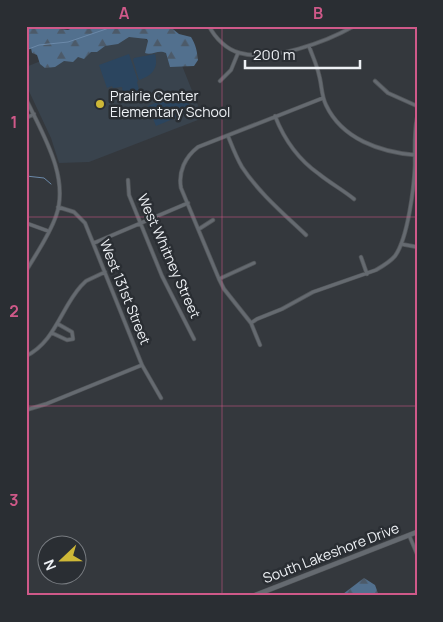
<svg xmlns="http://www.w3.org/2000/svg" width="443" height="622" font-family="Manrope,sans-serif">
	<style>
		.built { fill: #39434d }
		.green { fill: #2b455f }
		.forest { fill: url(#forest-firs) }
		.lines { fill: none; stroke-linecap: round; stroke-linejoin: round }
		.stream { stroke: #6b89a9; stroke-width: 1 }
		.street-casing { stroke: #52565a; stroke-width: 4.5 }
		.secondary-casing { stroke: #52565a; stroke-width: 5.5 }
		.street { stroke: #656a70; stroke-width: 3 }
		.secondary { stroke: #656a70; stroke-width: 4.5 }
		.grid { fill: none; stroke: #cf5989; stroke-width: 1; stroke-opacity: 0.55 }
		.poi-dot { fill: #ceb837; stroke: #2a2e33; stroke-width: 2 }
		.labels { text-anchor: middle; stroke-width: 5; stroke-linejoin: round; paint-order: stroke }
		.poi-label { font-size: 14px; fill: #eef1f5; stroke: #2a2e33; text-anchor: start }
		.street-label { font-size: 14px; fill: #eef1f5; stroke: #2a2e33 }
		.neatline { fill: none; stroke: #cf5989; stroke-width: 2 }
		.grid-label { font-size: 16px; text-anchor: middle; font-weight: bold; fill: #cf5989 }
	</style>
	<defs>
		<pattern id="forest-firs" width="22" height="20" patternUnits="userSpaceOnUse" patternTransform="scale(1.25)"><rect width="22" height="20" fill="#52708e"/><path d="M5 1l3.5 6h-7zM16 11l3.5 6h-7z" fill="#4c5a69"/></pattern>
	</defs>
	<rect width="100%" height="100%" fill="#34383d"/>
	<path class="built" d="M123,27L179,58L203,118L89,162L59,163L51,138L27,87L26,67Z"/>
	<path class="green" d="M129,54L138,81L137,82L139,90L129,99L123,94L122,87L113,88L112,86L107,88L99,65Z
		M155,54C159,68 152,76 139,80L133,60L134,58Z
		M184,91L192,111L156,126L148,106Z"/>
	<path class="forest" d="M28,26H58L60,29L68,30L77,26H169L179,34L191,37C196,45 197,51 198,60L194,66L170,67L166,53C158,49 152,56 145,53L148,41L147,39L129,37L118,44L105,46L97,52H91L84,59L78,57L73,62L64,61L55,67L45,68L40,64L37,55L32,53L31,48L26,49V32Z
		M364,578L375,585L379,596H344L343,594Z"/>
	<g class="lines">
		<path class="stream" d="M26,50L39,45L68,42L115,26
			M26,176L44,178L51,184"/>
		<defs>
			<path id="street" d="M209,26C215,38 227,50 240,53C272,62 326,42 354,26
				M309,46C312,55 317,65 319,75C322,85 321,95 326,105C342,139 380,152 415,155
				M220,81L231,70L238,53
				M375,81L388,93L417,106
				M26,99C42,133 70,177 56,216C49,236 36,254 26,271
				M275,116C284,139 299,160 319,174C330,183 343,190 354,199
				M26,118L34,114
				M228,136C232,146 236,157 242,167C259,193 284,214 306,235
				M128,180L129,195L162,276L194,339
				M58,207L74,212L85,223L142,365L161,398
				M26,223L48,231
				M199,229L213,220
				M94,243L188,203
				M401,244L417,247
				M361,257L367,274
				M219,279L254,263
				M251,323L257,319L282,309L313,292L376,270C383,266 390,262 395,256C408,238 414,187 415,165C415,149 414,133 417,118
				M52,333L67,340L73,339L72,332L58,324
				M260,345L251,323L224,289L219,279L181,188C178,172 185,157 198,147L323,98
				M26,356C55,342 61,308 81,286L86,281L105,272
				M26,410L46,404L142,365
				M409,535L417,554"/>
			<path id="secondary" d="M253,596L417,532"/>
		</defs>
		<use href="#street" class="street-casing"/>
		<use href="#secondary" class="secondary-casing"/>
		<use href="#street" class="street"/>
		<use href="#secondary" class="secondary"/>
	</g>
	<path class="grid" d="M222,26V596M26,217H417M26,406H417"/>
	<circle class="poi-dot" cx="100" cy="104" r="5"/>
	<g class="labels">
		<g class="poi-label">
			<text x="110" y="101">Prairie Center<tspan x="110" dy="16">Elementary School</tspan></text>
		</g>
		<g class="street-label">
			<text transform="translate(169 256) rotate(66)" y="5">West Whitney Street</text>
			<text transform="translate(125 292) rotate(68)" y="5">West 131st Street</text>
			<text transform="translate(331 553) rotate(-21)" y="5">South Lakeshore Drive</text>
		</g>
	</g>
	<rect width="443" height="622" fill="none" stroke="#2a2e33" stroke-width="55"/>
	<g transform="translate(62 560) rotate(248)"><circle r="24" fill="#2a2e33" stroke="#787c81"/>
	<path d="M0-4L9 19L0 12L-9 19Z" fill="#ceb837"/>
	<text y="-8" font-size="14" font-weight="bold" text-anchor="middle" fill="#eef1f5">N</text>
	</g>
	<path d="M245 60v8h115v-8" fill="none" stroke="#eef1f5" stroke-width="2.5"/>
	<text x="253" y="60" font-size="15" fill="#eef1f5" stroke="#2a2e33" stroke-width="4" paint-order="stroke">200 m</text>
	<rect x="28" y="28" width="388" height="566" class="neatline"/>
	<g class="grid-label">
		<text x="124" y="19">A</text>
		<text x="318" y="19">B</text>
		<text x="14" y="128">1</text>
		<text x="14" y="317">2</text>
		<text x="14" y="506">3</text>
	</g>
</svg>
